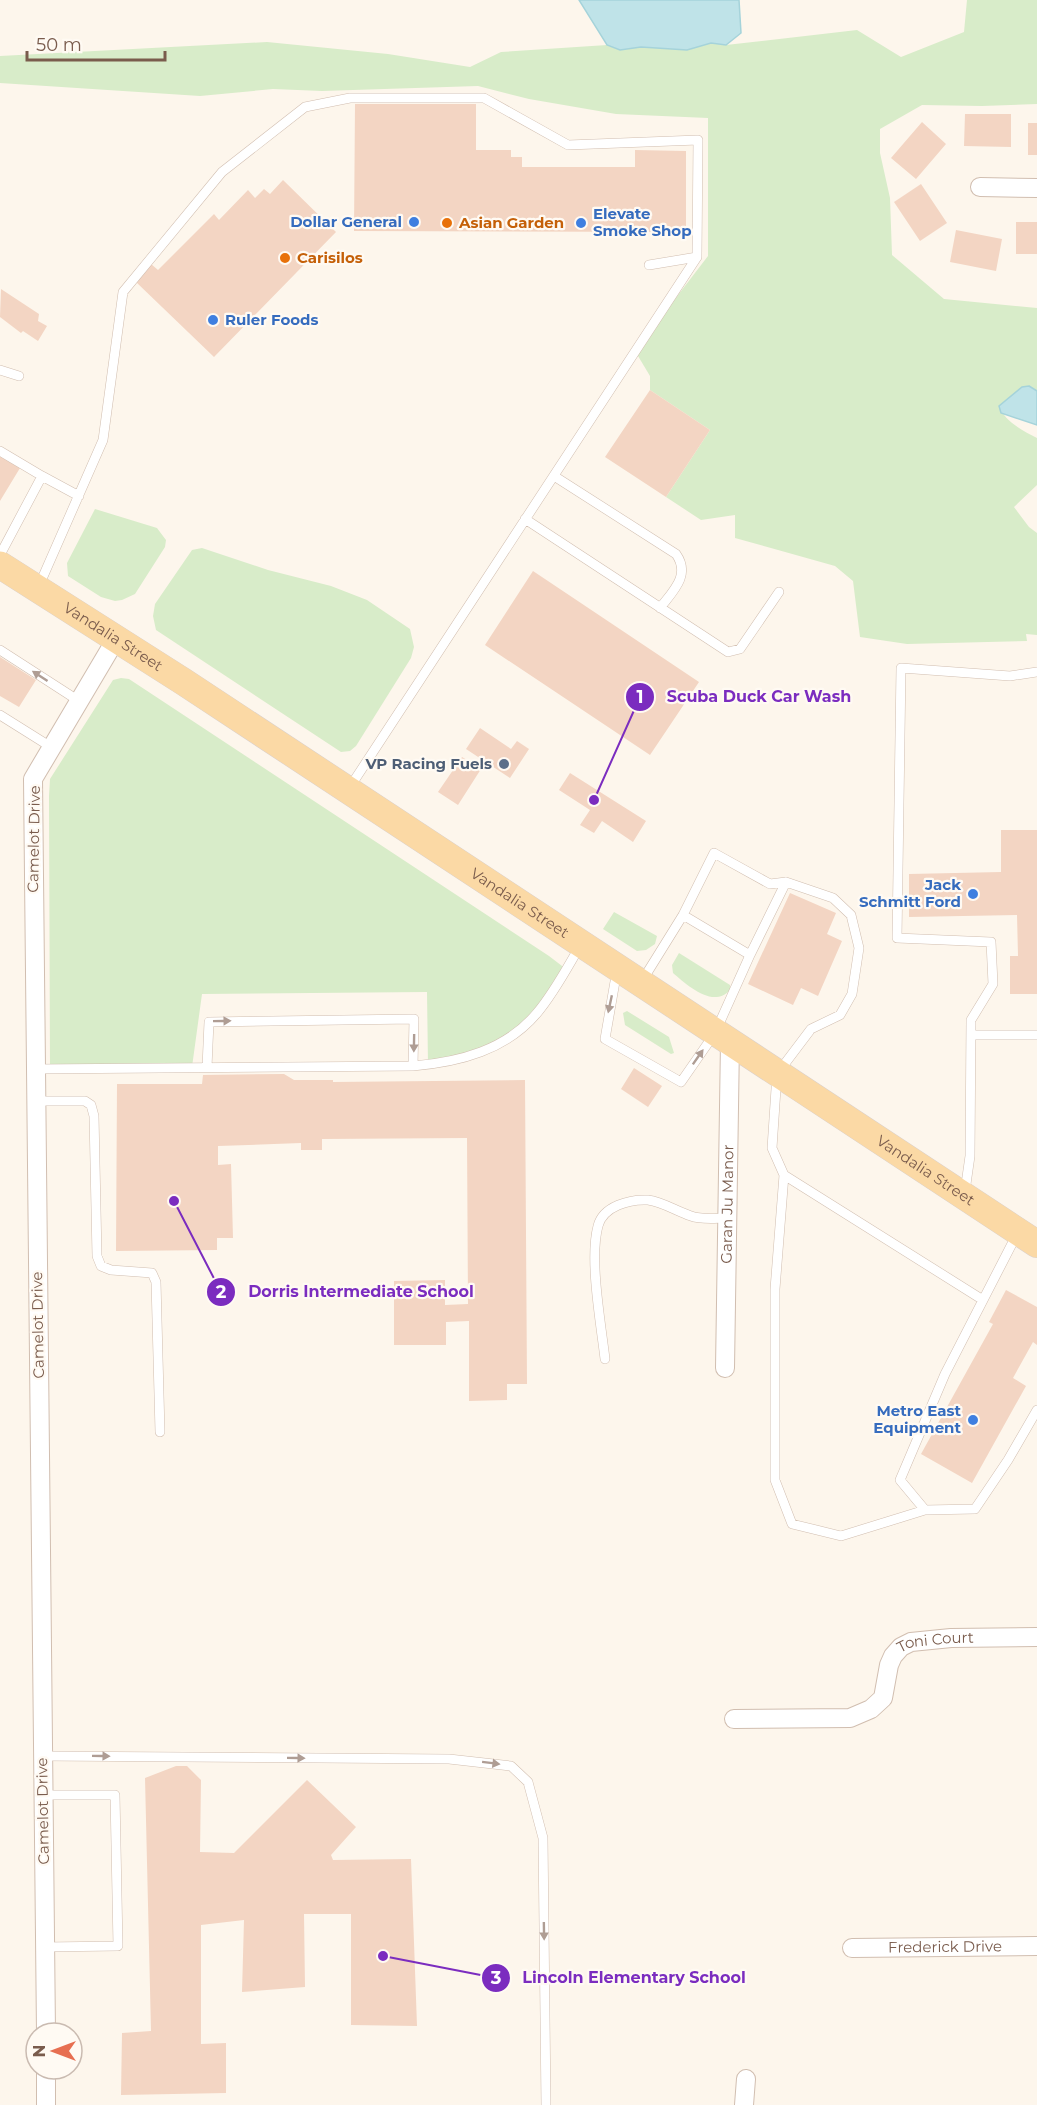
<svg xmlns="http://www.w3.org/2000/svg" width="1037" height="2105" font-family="Montserrat,sans-serif">
	<style>
		.green { fill: #d8ecc9 }
		.water { fill: #bfe3e8; stroke: #a5d3da; stroke-width: 1.5 }
		.building { fill: #f3d5c3 }
		.lines { fill: none; stroke-linecap: round; stroke-linejoin: round }
		.lane-casing { stroke: #d1beb0; stroke-width: 10 }
		.street-casing { stroke: #d1beb0; stroke-width: 20 }
		.primary-casing { stroke: #dad1cd; stroke-width: 28 }
		.lane { stroke: #fff; stroke-width: 9 }
		.street { stroke: #fff; stroke-width: 18 }
		.primary { stroke: #fbd9a5; stroke-width: 27 }
		.oneway { fill: #af9d94 }
		.shop-dot { fill: #3f7fe0; stroke: #fffaf3; stroke-width: 2 }
		.food-dot { fill: #e8710a; stroke: #fffaf3; stroke-width: 2 }
		.service-dot { fill: #5c6f8a; stroke: #fffaf3; stroke-width: 2 }
		.labels { text-anchor: middle; stroke-width: 4.5; stroke-linejoin: round; paint-order: stroke }
		.shop-label { font-size: 15px; font-weight: bold; fill: #366cbe; stroke: #fffaf3; text-anchor: end }
		.food-label { font-size: 15px; font-weight: bold; fill: #c56008; stroke: #fffaf3; text-anchor: start }
		.street-label { font-size: 15px; fill: #7a5c4d; stroke: #fffaf3 }
		.service-label { font-size: 15px; font-weight: bold; fill: #4e5e75; stroke: #fffaf3; text-anchor: end }
		.leader { fill: none; stroke: #7b2cbf; stroke-width: 2 }
		.callout-dot { fill: #7b2cbf; stroke: #fffaf3; stroke-width: 2 }
		.mark-label { font-size: 18px; text-anchor: middle; font-weight: bold; fill: #fff }
		.callout-label { font-size: 16px; text-anchor: middle; font-weight: bold; fill: #7b2cbf; stroke: #fffaf3; stroke-width: 4.5; stroke-linejoin: round; paint-order: stroke }
	</style>
	<rect width="100%" height="100%" fill="#fdf6ec"/>
	<path class="green" d="M967,0H1037V104L982,106L922,105L880,129V153L890,198L892,255L944,299L1037,308V391L1029,386L1000,406C1003,421 1024,431 1037,438V485L1014,507L1029,527L1037,533V635L1026,634L1027,641L907,644L860,637L853,581L835,566L735,538V515L701,520L666,497L710,430L650,390V376L635,351L708,256V118L616,114L529,99L478,86L322,91L273,89L200,96L0,83V56L267,42L388,54L470,67L501,52L607,45L620,50L641,47L687,50L711,43L726,45L857,30L901,57L964,32Z
		M95,509L157,528L166,540L165,547L135,594L122,600L115,601L101,597L68,576L67,563Z
		M202,548L268,570L331,586L367,600L410,629L414,647L411,658L356,746L350,751L341,752L156,630L153,616L155,604L192,550Z
		M121,678L129,679L549,956L566,969L553,989L504,1042L428,1065L427,992L202,994L192,1067L50,1069L49,796L50,779L113,680Z
		M614,912L657,936L655,944L646,950L637,951L603,929Z
		M679,953L730,985V990C713,1009 687,985 673,973L672,965Z
		M627,1011L669,1037L674,1053L671,1054L625,1025L623,1013Z"/>
	<path class="water" d="M579,0H739L741,33L726,45L711,43L687,50L641,47L620,50L607,45Z
		M1029,386L1037,391V425L1001,413L999,406L1022,387Z"/>
	<path class="building" d="M355,104H476V150H511V157H522V167H635V150L686,151V232L354,231Z
		M965,114H1011V147L964,146Z
		M922,122L946,144L916,179L891,158Z
		M1028,123H1037V155H1028Z
		M283,180L336,232L214,357L136,282L151,264L158,270L214,214L219,220L248,190L255,198L264,189L270,194Z
		M921,184L947,223L920,241L894,202Z
		M1016,222H1037V254H1016Z
		M956,230L1002,239L996,271L950,262Z
		M1,289L39,314L38,321L47,326L38,341L23,331L21,333L0,317Z
		M650,390L710,430L666,497L605,457Z
		M0,455L20,468L0,501Z
		M533,571L699,682L650,755L485,645Z
		M0,657L36,680L19,707L0,696Z
		M480,728L511,749L517,741L529,749L510,778L466,749Z
		M462,757L481,769L458,805L438,792Z
		M570,773L646,821L633,842L602,821L594,833L580,825L590,810L559,790Z
		M1001,830H1037V994H1010V956H1018L1017,915L909,917V874L1001,872Z
		M790,893L836,913L827,934L842,941L818,996L801,988L793,1005L748,984Z
		M634,1068L662,1086L648,1107L621,1089Z
		M284,1074L294,1080H333V1082L525,1080L527,1384H507V1400L469,1401V1321L446,1322V1345H394V1281L445,1280V1305L468,1304L467,1138L322,1139V1150H301V1143L218,1146V1165L231,1164L233,1238H217V1250L116,1251L117,1084H202L203,1075Z
		M1006,1290L1037,1307V1345L1033,1342L1013,1378L1026,1386L972,1483L921,1454L993,1324L989,1322Z
		M176,1766H187L201,1780L200,1852L234,1853L307,1780L356,1827L331,1855L333,1860L411,1859L417,2026L351,2025V1914H304L305,1987L242,1992L244,1920L201,1925V2044L226,2043V2093L121,2095L122,2033L151,2031L145,1778Z"/>
	<g class="lines">
		<defs>
			<path id="lane" d="M0,370L19,376
				M0,451L42,476L0,555
				M42,476L79,496
				M554,476L676,554C691,575 673,591 660,608
				M525,519L728,652L740,649L779,592
				M38,588L103,440L123,292L222,172L305,107L350,98H484L568,145L698,140L697,257L649,265
				M0,650L79,701
				M0,715L51,747
				M350,787L697,257
				M750,955L786,882
				M617,970L605,1039L681,1082L715,1033L750,955L683,915
				M642,981L683,915L714,853L770,884L786,882L833,898L851,915L859,948L852,994L840,1015L811,1029L777,1074L772,1148L784,1175L983,1300
				M971,1035H1037
				M207,1067L209,1022L414,1019L413,1066
				M35,1069L413,1066C460,1062 506,1050 537,1013C554,993 567,968 580,946
				M35,1101H85L91,1105L94,1116L97,1256L101,1266L111,1270L152,1273L156,1282L160,1432
				M784,1175L775,1289V1480L792,1524L841,1536L925,1510
				M965,1191L970,1156L971,1020L993,984L991,942L897,938L901,668L1010,676L1037,672
				M1017,1234L945,1374L900,1480L925,1510L975,1509L1008,1460L1037,1410
				M605,1359C601,1324 589,1259 598,1226C603,1206 630,1199 648,1200C663,1202 676,1211 691,1216C701,1220 716,1218 727,1218
				M42,1756L449,1759L511,1766L528,1782L543,1838L546,2105
				M43,1795H115L118,1946L45,1947"/>
			<g id="street">
				<path d="M980,187L1037,188"/>
				<path id="s1" d="M725,1368L730,1042"/>
				<path id="s2" d="M734,1719L850,1718L871,1709L883,1698L889,1665L893,1656L901,1647L911,1642L951,1638L1037,1637"/>
				<path id="s3" d="M852,1948L1037,1946"/>
				<path d="M46,2033L33,779L116,639"/>
				<path d="M46,2069V2105"/>
				<path d="M744,2105L746,2079"/>
			</g>
			<g id="primary">
				<path id="s4" d="M0,565L184,682L1037,1244"/>
			</g>
		</defs>
		<use href="#lane" class="lane-casing"/>
		<use href="#street" class="street-casing"/>
		<use href="#primary" class="primary-casing"/>
		<use href="#lane" class="lane"/>
		<use href="#street" class="street"/>
		<use href="#primary" class="primary"/>
	</g>
	<defs><path id="oneway-solid" d="M-6-.8H1V-3.2L6.5 0L1 3.2V.8H-6Z" transform="scale(1.5)"/></defs>
	<g class="oneway">
		<use href="#oneway-solid" transform="translate(40 676) rotate(-147)"/>
		<use href="#oneway-solid" transform="translate(610 1004) rotate(102)"/>
		<use href="#oneway-solid" transform="translate(222 1021) rotate(-1)"/>
		<use href="#oneway-solid" transform="translate(414 1043) rotate(91)"/>
		<use href="#oneway-solid" transform="translate(698 1057) rotate(-55)"/>
		<use href="#oneway-solid" transform="translate(101 1756) rotate(1)"/>
		<use href="#oneway-solid" transform="translate(296 1758) rotate(1)"/>
		<use href="#oneway-solid" transform="translate(491 1763) rotate(7)"/>
		<use href="#oneway-solid" transform="translate(544 1931) rotate(89)"/>
	</g>
	<g class="shop-dot">
		<circle cx="414" cy="222" r="6"/>
		<circle cx="581" cy="223" r="6"/>
		<circle cx="213" cy="320" r="6"/>
		<circle cx="973" cy="894" r="6"/>
		<circle cx="973" cy="1420" r="6"/>
	</g>
	<g class="food-dot">
		<circle cx="447" cy="223" r="6"/>
		<circle cx="285" cy="258" r="6"/>
	</g>
	<circle class="service-dot" cx="504" cy="764" r="6"/>
	<g class="labels">
		<g class="shop-label">
			<text x="593" y="219" text-anchor="start">Elevate<tspan x="593" dy="17">Smoke Shop</tspan></text>
			<text x="402" y="227">Dollar General</text>
			<text x="225" y="325" text-anchor="start">Ruler Foods</text>
			<text x="961" y="890">Jack<tspan x="961" dy="17">Schmitt Ford</tspan></text>
			<text x="961" y="1416">Metro East<tspan x="961" dy="17">Equipment</tspan></text>
		</g>
		<g class="food-label">
			<text x="459" y="228">Asian Garden</text>
			<text x="297" y="263">Carisilos</text>
		</g>
		<g class="street-label">
			<text dy="5" stroke="none"><textPath href="#s4" startOffset="134">Vandalia Street</textPath></text>
			<text transform="translate(34 839) rotate(-89)" y="5">Camelot Drive</text>
			<text dy="5" stroke="none"><textPath href="#s4" startOffset="620">Vandalia Street</textPath></text>
			<text dy="5" stroke="none"><textPath href="#s4" startOffset="1106">Vandalia Street</textPath></text>
			<text dy="5" stroke="none"><textPath href="#s1" startOffset="164">Garan Ju Manor</textPath></text>
			<text transform="translate(38 1325) rotate(-91)" y="5">Camelot Drive</text>
			<text dy="5" stroke="none"><textPath href="#s2" startOffset="246">Toni Court</textPath></text>
			<text transform="translate(43 1811) rotate(-91)" y="5">Camelot Drive</text>
			<text dy="5" stroke="none"><textPath href="#s3" startOffset="93">Frederick Drive</textPath></text>
		</g>
		<g class="service-label">
			<text x="492" y="769">VP Racing Fuels</text>
		</g>
	</g>
	<path class="leader" d="M594 800L640 697M174 1201L221 1292M383 1956L496 1978"/>
	<g class="callout-dot">
		<circle cx="594" cy="800" r="6"/>
		<circle cx="174" cy="1201" r="6"/>
		<circle cx="383" cy="1956" r="6"/>
		<circle cx="640" cy="697" r="15"/>
		<circle cx="221" cy="1292" r="15"/>
		<circle cx="496" cy="1978" r="15"/>
	</g>
	<g class="mark-label">
		<text x="640" y="703">1</text>
		<text x="221" y="1298">2</text>
		<text x="496" y="1984">3</text>
	</g>
	<g class="callout-label">
		<text x="759" y="702">Scuba Duck Car Wash</text>
		<text x="361" y="1297">Dorris Intermediate School</text>
		<text x="634" y="1983">Lincoln Elementary School</text>
	</g>
	<g transform="translate(54 2051) rotate(270)"><circle r="28" fill="#fffaf3" stroke="#cabbb1" stroke-width="1.5"/>
	<path d="M0-4.5L10 22L0 15L-10 22Z" fill="#e76f51"/>
	<text y="-9" font-size="16" font-weight="bold" text-anchor="middle" fill="#7a5c4d">N</text>
	</g>
	<path d="M27 51v9h138v-9" fill="none" stroke="#7a5c4d" stroke-width="3"/>
	<text x="36" y="51" font-size="18" fill="#7a5c4d" stroke="#fffaf3" stroke-width="4.5" paint-order="stroke">50 m</text>
</svg>
